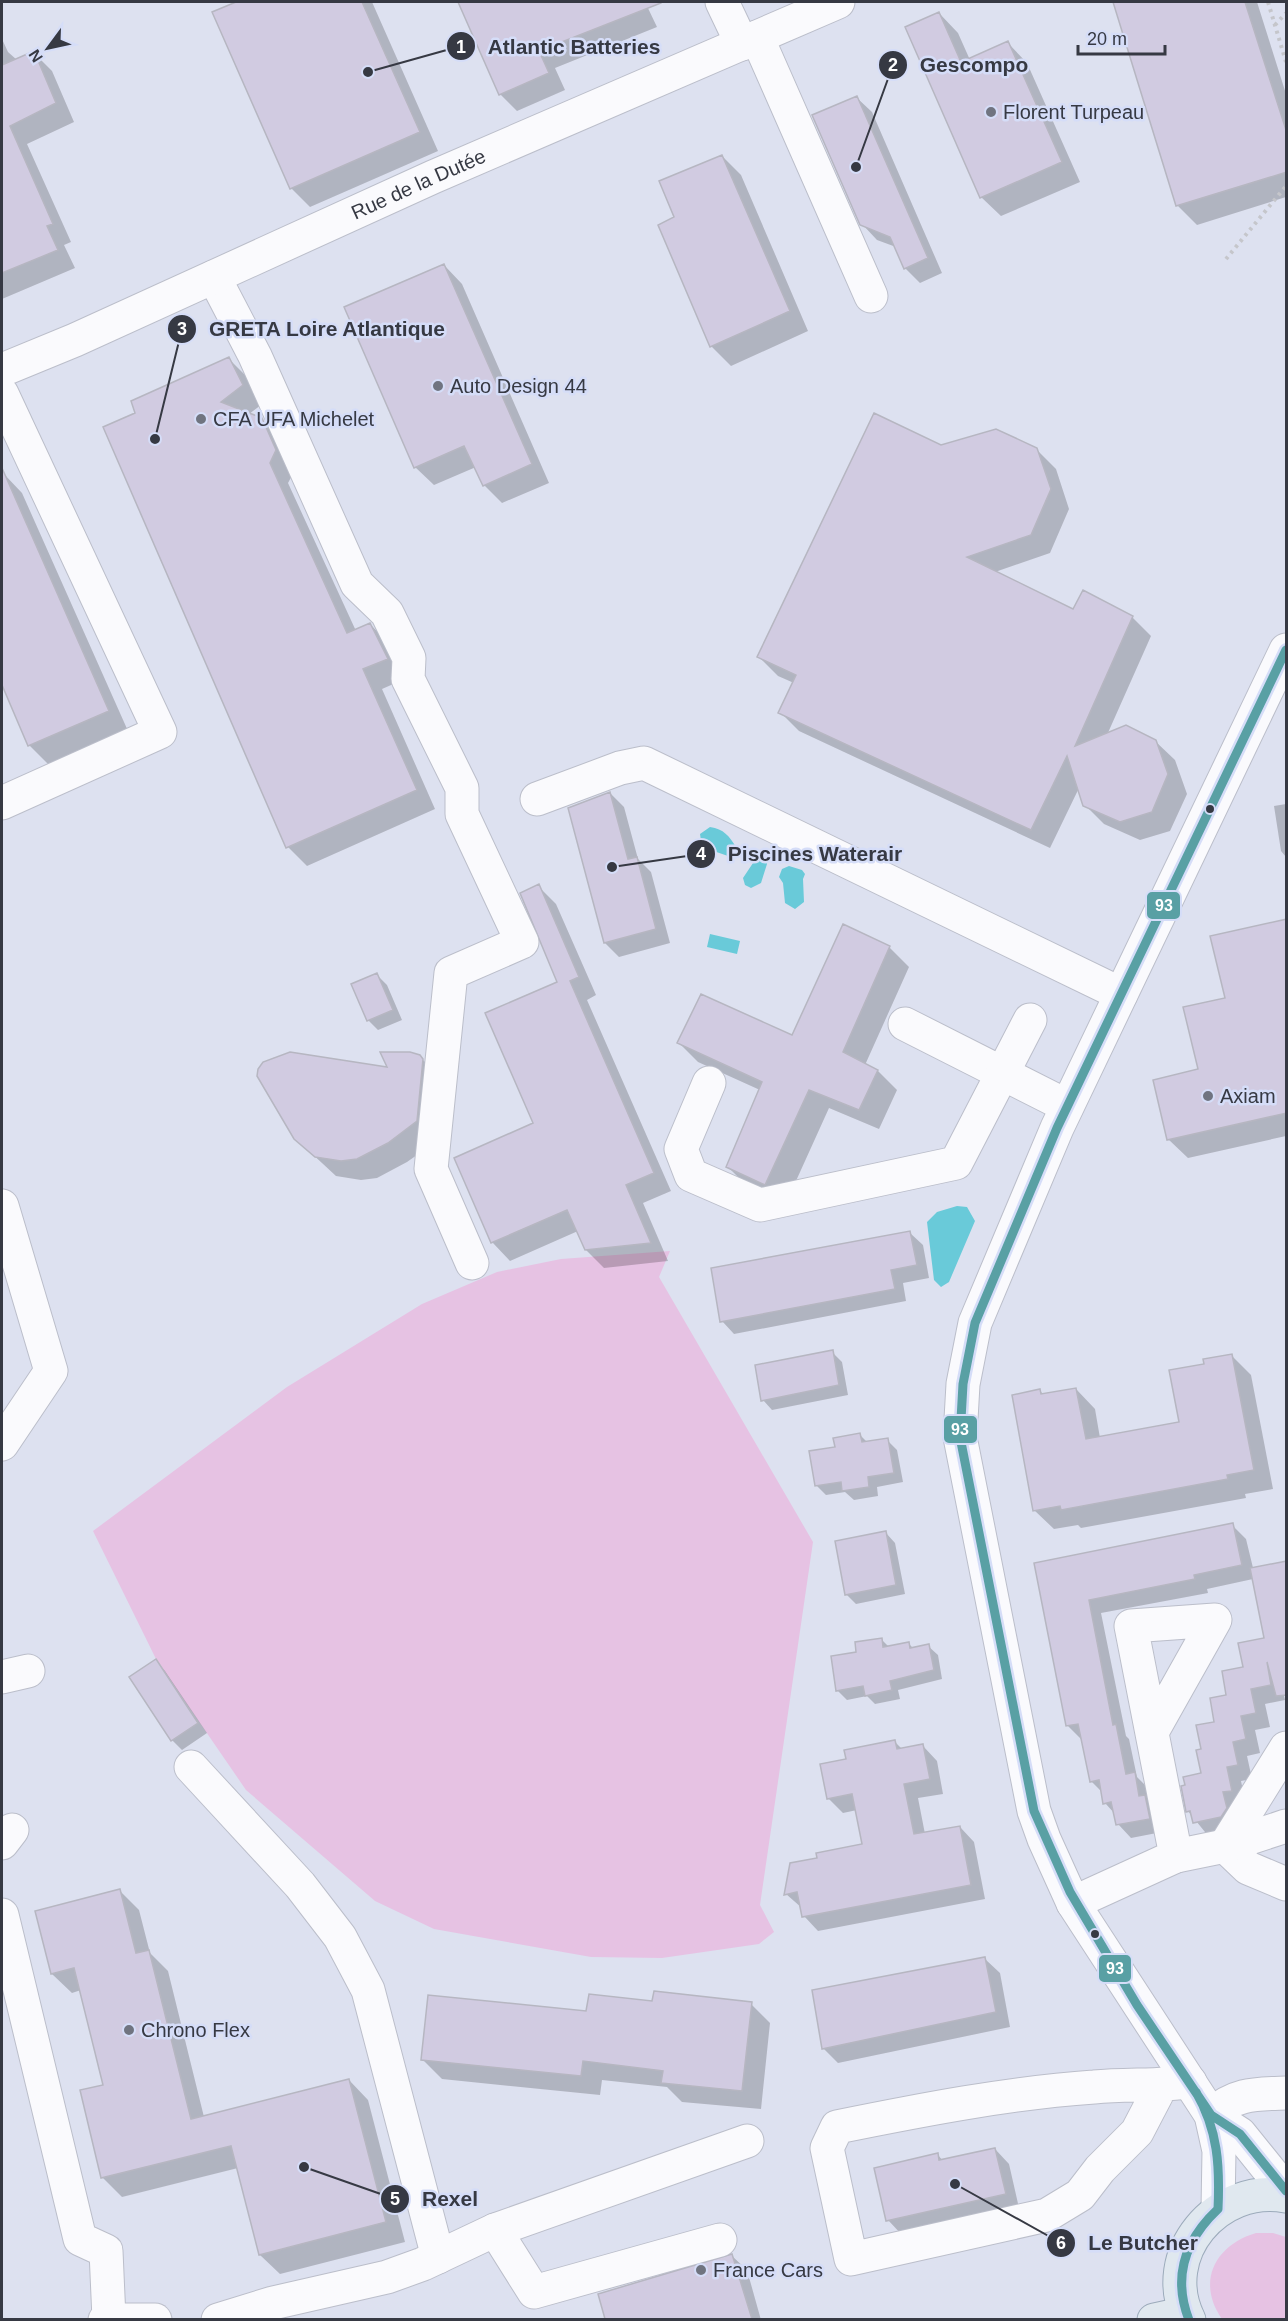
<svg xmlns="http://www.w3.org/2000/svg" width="1288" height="2321" font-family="Arial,sans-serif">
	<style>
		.green { fill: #e6c2e3 }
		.water { fill: #69cad9 }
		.shadow { fill: #0003 }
		.building { fill: #d1cbe1; stroke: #b6b6c1; stroke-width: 1.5 }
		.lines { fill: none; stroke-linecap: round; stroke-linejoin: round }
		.minor-casing { stroke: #bbbeca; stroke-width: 35 }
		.major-casing { stroke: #9cabbb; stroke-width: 35 }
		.path { stroke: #c5c6cb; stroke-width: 4; stroke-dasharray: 3 4.5; stroke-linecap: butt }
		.minor { stroke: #fafafd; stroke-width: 33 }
		.major { stroke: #e0e8ef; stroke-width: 33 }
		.bus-1-casing { stroke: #d5ddf8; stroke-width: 14 }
		.bus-1 { stroke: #59a0a4; stroke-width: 9 }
		.poi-dot { fill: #707480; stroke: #d5ddf8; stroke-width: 2 }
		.bus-dot { fill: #363943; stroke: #d5ddf8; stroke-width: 2 }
		.labels { text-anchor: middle; stroke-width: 5; stroke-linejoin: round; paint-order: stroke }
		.poi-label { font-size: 20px; fill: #363943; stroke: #d5ddf8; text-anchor: start }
		.street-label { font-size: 20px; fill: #363943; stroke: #d5ddf8 }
		.leader { fill: none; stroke: #363943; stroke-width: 2 }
		.callout-dot { fill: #363943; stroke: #d5ddf8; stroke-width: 2 }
		.mark-label { font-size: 18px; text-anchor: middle; font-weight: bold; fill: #fff }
		.callout-label { font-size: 21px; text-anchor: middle; font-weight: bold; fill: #363943; stroke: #d5ddf8; stroke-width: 5; stroke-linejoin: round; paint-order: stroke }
		.line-badge { stroke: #d5ddf8; stroke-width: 2 }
		.badge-label { font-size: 16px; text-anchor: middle; font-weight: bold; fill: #fff }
	</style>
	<rect width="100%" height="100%" fill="#dde1f0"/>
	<path class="green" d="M670,1251L659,1277L813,1542L760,1905L774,1932L759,1944L662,1958L591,1957L434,1929L375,1901L246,1790L156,1659L93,1531L287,1387L422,1304L497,1272L561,1259Z
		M1256,2233H1273L1286,2237V2319H1222C1196,2282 1215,2245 1256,2233Z"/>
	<path class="water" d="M710,827C724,829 729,836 736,847L733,855L728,856L702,847L700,834Z
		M755,853L766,858L767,864L761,883L751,888L745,885L743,878L753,863L751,857Z
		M789,866L802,870L805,874L803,879L804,902L795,909L785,903L783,883L779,877L782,869Z
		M710,934L740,941L737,954L707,947Z
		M957,1206L967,1207L975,1221L949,1282L941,1287L934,1280L927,1222L937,1212Z"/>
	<path class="shadow" d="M240,2H372L438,151L310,207L291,188L214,13Z
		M459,2H652L646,4L657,27L555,68L565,90L517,111L500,94Z
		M1115,2H1257L1286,94V197L1197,225L1178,206Z
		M939,13L958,33L970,60L1008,43L1027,63L1080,182L1001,216L981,197Z
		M2,39L8,52L17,60L33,52L52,71L74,122L27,144L71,242L64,245L75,268L2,299Z
		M857,98L872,112L942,273L920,283L905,268L896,247L877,240L862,224Z
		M722,156L741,175L808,331L731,366L712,347L660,226L676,218Z
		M444,265L462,284L549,483L502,503L484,485L476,467L434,485L415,467Z
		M229,359L248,378L261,405L249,414L261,419L281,439L295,470L288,483L356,631L370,624L389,644L407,678L382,689L435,809L307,866L288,847L137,414Z
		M941,447L1036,449L1056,469L1069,509L1050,553L995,572L1073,611L1132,617L1151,636L1107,735L1155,741L1175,760L1187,794L1170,831L1140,840L1104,824L1085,805L1079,788L1050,848L799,731L780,712L794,683L778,676L759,657Z
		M3,473L22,493L128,731L49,765L30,746L2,681Z
		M610,793L624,807L638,859L651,872L670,943L619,957L605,943Z
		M1286,804V857L1281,851L1274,806Z
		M538,886L556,904L596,995L587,1000L671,1191L643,1203L668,1261L604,1268L586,1250L578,1231L510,1261L493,1243L456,1158L535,1124L559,983Z
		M1286,921V1136L1188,1158L1168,1139L1200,1070L1227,999Z
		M889,947L909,967L865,1065L878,1071L897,1090L879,1129L829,1108L786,1203L747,1186L728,1167L760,1090L698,1062L679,1043L793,1037Z
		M377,975L387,985L402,1020L378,1030L369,1021L353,985Z
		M290,1054L389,1069L423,1060L442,1079L434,1143L407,1162L377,1178L361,1180L336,1176L295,1138L259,1069L273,1058Z
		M910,1233L923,1245L929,1278L903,1283L906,1301L734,1334L722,1321Z
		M832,1352L842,1362L848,1395L772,1410L763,1400Z
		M1232,1356L1251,1375L1273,1489L1245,1494L1246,1498L1081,1528L1078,1525L1054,1529L1034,1510L1040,1391L1044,1395L1076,1389L1095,1409L1100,1438L1181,1423L1205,1365Z
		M860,1435L868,1443L887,1440L897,1450L903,1482L877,1487L878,1496L854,1500L845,1492L826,1495L816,1485L836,1448Z
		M1232,1525L1246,1539L1285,1700L1265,1704L1270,1727L1255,1730L1260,1753L1247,1756L1252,1779L1241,1781L1246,1805L1241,1823L1209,1837L1188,1811L1202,1774L1203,1750L1228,1696L1266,1639L1253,1579L1207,1589L1208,1593L1101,1613L1126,1736L1129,1739L1137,1777L1148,1788L1162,1832L1131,1838L1118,1824L1115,1814L1105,1803L1103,1793L1091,1781L1081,1739L1068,1726L1035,1564Z
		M886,1533L895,1543L905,1594L856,1604L846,1594Z
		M881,1639L889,1647L909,1644L914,1649L928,1646L938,1655L942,1679L898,1690L900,1699L875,1704L867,1696L847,1700L838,1691L858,1653Z
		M156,1661L165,1671L207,1733L182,1750L172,1740Z
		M895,1742L903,1750L923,1746L937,1761L943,1794L918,1798L925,1834L960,1827L974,1842L985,1899L818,1931L804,1916L802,1908L786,1894L819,1859L864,1846L857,1810L843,1813L828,1798L848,1760Z
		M120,1891L139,1910L150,1953L168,1971L204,2117L349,2080L368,2100L405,2242L280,2274L260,2255L238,2168L122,2197L102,2177L105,2086L81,1990L72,1993L52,1974L37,1912Z
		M985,1959L1000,1973L1010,2027L838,2063L823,2048Z
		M653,2002L751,2004L770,2023L761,2109L682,2102L667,2087L602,2080L600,2095L442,2079L422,2059L588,2013Z
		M995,2149L1009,2164L1019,2208L902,2235L888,2220L938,2155L943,2161Z
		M732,2256L747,2270L761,2320H607L600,2295Z"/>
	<path class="building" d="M236,2H362L420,132L290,189L212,12Z
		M458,2H661V3L539,51L549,73L499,95Z
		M1113,2H1245L1287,133V172L1176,206Z
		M939,12L961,62L1008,41L1062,162L980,198L905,27Z
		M34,51L56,103L10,126L53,224L47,226L58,250L2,273V65Z
		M857,96L928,258L904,269L890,237L860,225L812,115Z
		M722,155L790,311L710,347L658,225L674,217L659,181Z
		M444,264L532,464L483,486L464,446L414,468L344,307Z
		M229,357L243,385L221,402L262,418L276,450L270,463L347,633L370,623L388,659L363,669L417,790L286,848L103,427L135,413L131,401Z
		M874,413L941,445L996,429L1037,448L1051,489L1031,535L967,557L1073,609L1083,590L1133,616L1075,746L1126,725L1156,740L1168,774L1152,812L1120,822L1083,806L1067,756L1031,830L778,713L796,675L757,657Z
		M2,468L109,711L28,746L2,685Z
		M610,792L628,859L637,857L656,929L604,943L568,808Z
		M539,884L579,977L570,981L654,1173L626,1185L651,1243L585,1250L567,1210L491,1243L454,1158L533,1123L485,1013L557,982L520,893Z
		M1287,919V1113L1167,1140L1153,1080L1198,1069L1183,1007L1225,998L1210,936Z
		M843,924L890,946L843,1052L878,1070L859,1110L809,1090L765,1185L726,1167L762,1082L677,1043L701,994L792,1035Z
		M377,973L393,1010L367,1021L351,984Z
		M290,1052L387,1067L380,1052H410L420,1055L423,1059L417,1121L388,1143L357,1159L341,1161L315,1157L294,1139L257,1076L258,1069L263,1062Z
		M910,1231L917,1265L891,1270L895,1289L720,1322L711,1268Z
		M833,1350L839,1385L761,1401L755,1365Z
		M1232,1354L1254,1470L1227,1475L1228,1479L1061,1510L1060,1506L1033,1511L1012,1395L1040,1389L1041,1394L1076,1388L1086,1439L1179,1422L1169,1370L1204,1364L1203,1359Z
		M860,1433L862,1442L888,1438L894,1473L868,1477L869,1487L842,1491L841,1482L815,1486L809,1451L835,1447L833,1438Z
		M1233,1523L1242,1565L1194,1575L1195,1579L1089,1600L1113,1725L1116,1724L1126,1774L1135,1772L1139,1796L1145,1795L1150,1819L1116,1825L1111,1802L1103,1804L1099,1780L1090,1782L1078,1724L1066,1726L1034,1563Z
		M886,1531L896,1585L845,1595L835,1541Z
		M1287,1561V1695L1276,1696L1267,1662L1271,1685L1251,1689L1256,1713L1241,1716L1246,1739L1233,1742L1238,1765L1227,1767L1232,1791L1223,1792L1227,1808L1221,1817L1193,1823L1190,1811L1186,1812L1181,1786L1185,1785L1183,1777L1201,1773L1196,1750L1201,1749L1196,1725L1214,1722L1210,1698L1226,1695L1222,1671L1243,1667L1238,1643L1264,1638L1250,1568Z
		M882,1638L883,1647L909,1642L910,1648L929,1644L934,1670L890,1681L892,1690L865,1696L863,1686L836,1691L831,1656L856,1652L855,1642Z
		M156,1659L198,1723L171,1741L129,1677Z
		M895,1740L897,1749L923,1744L930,1779L904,1784L914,1834L960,1826L971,1885L802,1917L797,1892L784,1895L790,1863L817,1858L816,1853L862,1844L852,1794L827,1799L820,1764L846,1759L844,1750Z
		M120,1889L136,1953L149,1950L191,2119L349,2079L386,2222L259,2255L231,2146L101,2178L80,2090L103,2085L74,1968L51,1974L35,1911Z
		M985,1957L996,2012L822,2049L812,1990Z
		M654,1991L752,2002L742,2091L661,2083L663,2071L583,2061L581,2076L421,2060L428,1995L586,2011L589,1994L652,2001Z
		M995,2148L1006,2194L886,2221L874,2168L938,2153L939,2160Z
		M732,2254L752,2319H605L598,2294Z"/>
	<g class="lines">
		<defs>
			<g id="minor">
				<path d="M722,2L742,44"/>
				<path d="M757,37L871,296"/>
				<path d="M214,277L255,356L357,584L387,613L409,658L408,679L462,788V814L522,942L451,973L431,1169L472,1263"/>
				<path id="s1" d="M2,370L75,340L433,177L838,2"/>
				<path d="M2,394L160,732L2,803"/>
				<path d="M537,799L620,768L644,763L1121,994"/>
				<path d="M905,1024L1067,1106"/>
				<path d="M709,1083L681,1149L691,1175L760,1205L956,1163L1030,1020"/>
				<path d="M2,1206L51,1371L2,1444"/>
				<path d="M2,1677L28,1671"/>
				<path d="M1286,1748L1225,1846L1248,1868L1286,1884"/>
				<path d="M191,1767L300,1885L340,1937L368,1990L438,2257"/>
				<path d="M2,1843L12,1830"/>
				<path d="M1176,1856L1225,1846L1286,1826"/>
				<path d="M1073,1903L1176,1856L1131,1626L1215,1620L1152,1732"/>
				<path d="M2,1915L80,2239L106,2251L109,2319"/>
				<path d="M1161,2086L1137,2132L1100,2169L1080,2195L1047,2215L851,2259L827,2148L837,2127C921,2110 1008,2093 1094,2087C1126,2084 1158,2086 1190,2082"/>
				<path d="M1211,2115L1240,2134L1286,2191"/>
				<path d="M1211,2115C1235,2093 1255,2094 1286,2093"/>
				<path d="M1218,2209L1219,2151L1211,2115L1073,1903L1044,1839L1034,1811L960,1437L963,1384L975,1323L1057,1128L1286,650"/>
				<path d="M495,2230L534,2292L720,2240"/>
				<path d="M105,2320H155"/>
				<path d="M218,2320L273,2303L387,2277L423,2264L495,2230L747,2141"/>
			</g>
			<path id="major" d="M1154,2320L1186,2313
				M1189,2320C1156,2254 1218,2183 1286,2196"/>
		</defs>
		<use href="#minor" class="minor-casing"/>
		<use href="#major" class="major-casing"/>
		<path class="path" d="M1268,2L1286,62
			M1275,25L1286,13
			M1226,259L1286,186"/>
		<use href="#minor" class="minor"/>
		<use href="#major" class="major"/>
		<defs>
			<path id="bus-1" d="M1286,650L1057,1128L975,1323L963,1384L960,1437L1034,1811L1070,1892L1137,2005L1211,2115L1240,2134L1286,2191
				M1196,2092C1218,2130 1220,2166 1218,2209
				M1189,2320C1172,2276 1185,2240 1218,2209"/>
		</defs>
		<use href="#bus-1" class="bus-1-casing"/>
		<use href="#bus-1" class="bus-1"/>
	</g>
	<g class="poi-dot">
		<circle cx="991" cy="112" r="6"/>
		<circle cx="438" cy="386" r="6"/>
		<circle cx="201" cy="419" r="6"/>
		<circle cx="1208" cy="1096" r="6"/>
		<circle cx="129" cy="2030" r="6"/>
		<circle cx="701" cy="2270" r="6"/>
	</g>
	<g class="bus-dot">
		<circle cx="1210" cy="809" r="5"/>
		<circle cx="1095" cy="1934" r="5"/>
	</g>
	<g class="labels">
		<g class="poi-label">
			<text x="1003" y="119">Florent Turpeau</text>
			<text x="450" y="393">Auto Design 44</text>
			<text x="213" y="426">CFA UFA Michelet</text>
			<text x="1220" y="1103">Axiam</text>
			<text x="141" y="2037">Chrono Flex</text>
			<text x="713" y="2277">France Cars</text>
		</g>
		<g class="street-label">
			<text dy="7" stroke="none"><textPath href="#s1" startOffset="456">Rue de la Dutée</textPath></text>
		</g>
	</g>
	<path class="leader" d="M368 72L461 46M856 167L893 65M155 439L182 329M612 867L701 854M304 2167L395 2199M955 2184L1061 2243"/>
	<g class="callout-dot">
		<circle cx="368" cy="72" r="6"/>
		<circle cx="856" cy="167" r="6"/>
		<circle cx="155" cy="439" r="6"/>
		<circle cx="612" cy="867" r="6"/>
		<circle cx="304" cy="2167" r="6"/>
		<circle cx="955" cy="2184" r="6"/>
		<circle cx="461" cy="46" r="15"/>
		<circle cx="893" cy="65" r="15"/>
		<circle cx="182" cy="329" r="15"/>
		<circle cx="701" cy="854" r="15"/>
		<circle cx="395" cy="2199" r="15"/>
		<circle cx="1061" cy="2243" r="15"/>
	</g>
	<g class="mark-label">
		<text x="461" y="53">1</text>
		<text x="893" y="71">2</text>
		<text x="182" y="335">3</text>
		<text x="701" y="860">4</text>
		<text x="395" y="2205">5</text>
		<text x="1061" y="2249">6</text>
	</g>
	<g class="callout-label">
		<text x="574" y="54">Atlantic Batteries</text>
		<text x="974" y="72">Gescompo</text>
		<text x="327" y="336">GRETA Loire Atlantique</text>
		<text x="815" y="861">Piscines Waterair</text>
		<text x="450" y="2206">Rexel</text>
		<text x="1143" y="2250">Le Butcher</text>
	</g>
	<g class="line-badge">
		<rect x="1146" y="891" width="35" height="29" rx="6" fill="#59a0a4"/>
		<rect x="943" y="1415" width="35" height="29" rx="6" fill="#59a0a4"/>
		<rect x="1098" y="1954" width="34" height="29" rx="6" fill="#59a0a4"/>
	</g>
	<g class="badge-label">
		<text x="1164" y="911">93</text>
		<text x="960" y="1435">93</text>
		<text x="1115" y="1974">93</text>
	</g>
	<rect width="1288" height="2321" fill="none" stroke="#363943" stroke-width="6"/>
	<g transform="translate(48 48) rotate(237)" stroke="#d5ddf8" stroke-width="4.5" paint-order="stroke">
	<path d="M0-4.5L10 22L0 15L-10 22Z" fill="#363943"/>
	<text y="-9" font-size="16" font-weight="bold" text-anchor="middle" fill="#363943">N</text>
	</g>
	<path d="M1078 45v9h87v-9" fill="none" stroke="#363943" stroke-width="3"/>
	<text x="1087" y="45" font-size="18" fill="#363943" stroke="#d5ddf8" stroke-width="4.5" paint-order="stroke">20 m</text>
</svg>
